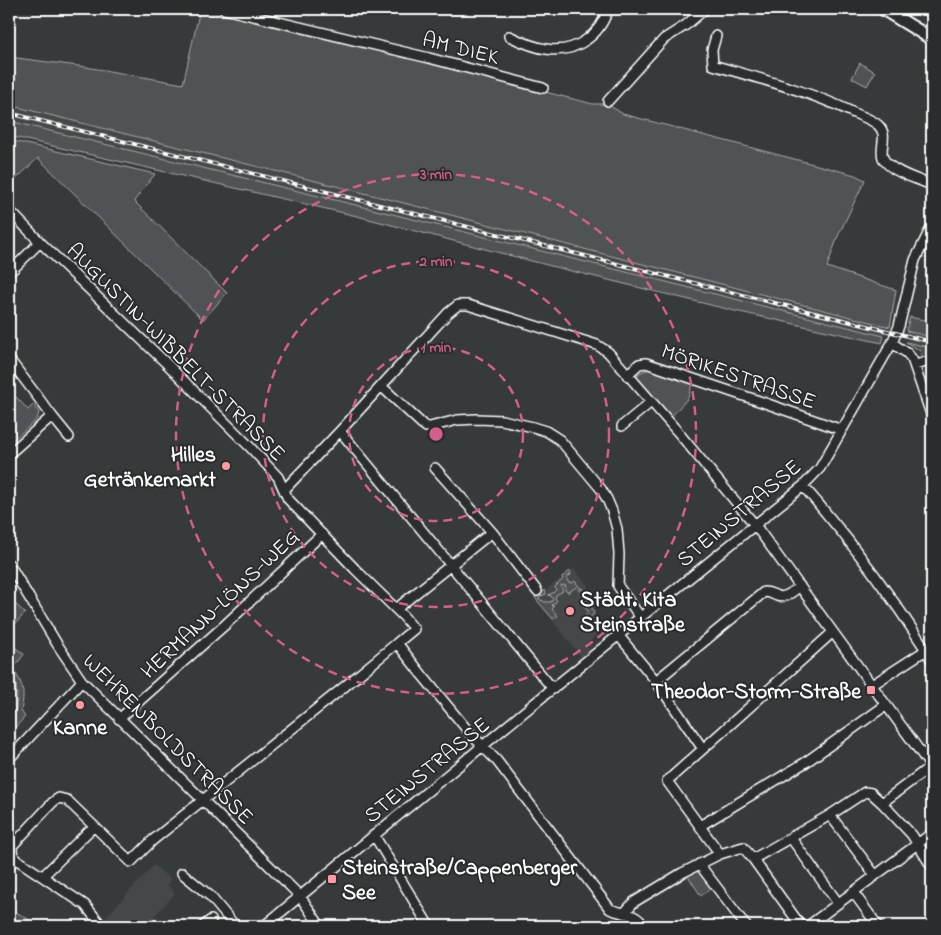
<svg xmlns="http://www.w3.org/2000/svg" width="941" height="935" font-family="'Indie Flower',sans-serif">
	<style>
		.built { fill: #444748 }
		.green { fill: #505354; stroke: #a8a9aa }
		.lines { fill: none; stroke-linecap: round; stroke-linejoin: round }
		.minor-casing { stroke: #fff; stroke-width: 12 }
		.major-casing { stroke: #fff; stroke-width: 15 }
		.minor { stroke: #2a2d2e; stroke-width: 9 }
		.major { stroke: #2a2d2e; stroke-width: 11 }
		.rail-casing { stroke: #fff; stroke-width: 4 }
		.rail { stroke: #2a2d2e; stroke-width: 2; stroke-dasharray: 5.5; stroke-linecap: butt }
		.ring { fill: none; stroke: #d45d8c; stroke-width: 2.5; stroke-dasharray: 9 6 }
		.poi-dot { fill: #ff9aa2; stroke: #2a2d2e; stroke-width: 2 }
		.labels { text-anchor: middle; stroke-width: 4; stroke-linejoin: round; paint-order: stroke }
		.street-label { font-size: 22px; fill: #fff; stroke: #2a2d2e }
		.poi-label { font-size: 22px; font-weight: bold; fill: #fff; stroke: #2a2d2e; text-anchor: end }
		.centre { fill: #d45d8c; stroke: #2a2d2e; stroke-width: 2.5 }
		.ring-label { font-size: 15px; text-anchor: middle; font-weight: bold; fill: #d45d8c; stroke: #2a2d2e; stroke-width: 4; stroke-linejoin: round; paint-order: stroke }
	</style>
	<rect width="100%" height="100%" fill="#373a3b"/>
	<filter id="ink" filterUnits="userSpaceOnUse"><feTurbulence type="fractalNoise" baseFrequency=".02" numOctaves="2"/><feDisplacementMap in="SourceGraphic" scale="10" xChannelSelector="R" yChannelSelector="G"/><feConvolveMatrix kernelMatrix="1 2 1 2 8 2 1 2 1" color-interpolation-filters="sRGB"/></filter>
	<g filter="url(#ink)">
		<path class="built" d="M9,105L384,198L887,326L884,336L368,208L9,121Z
			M908,331L932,337V348L906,342Z
			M574,568L587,585L595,604L592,607L595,625L601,632L589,642L592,645L589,648L591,650L581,657L535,598Z
			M154,865L171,880L167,885L173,891L174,895L145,926H107L103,920Z"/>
		<path class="green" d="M200,9H213L593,104H607L623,114L855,175L865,180L838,236L827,267L896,290L890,327L384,198L9,105V57L86,67L183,84Z
			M860,63L875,72L867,86L852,78Z
			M9,121L368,208L884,336L882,343L735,311L547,265L357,216L9,136Z
			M9,140L155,174L134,201L227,293L203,320L38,158L9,186Z
			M910,317L932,322V337L906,331Z
			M906,342L932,348V358L922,359L920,351Z
			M650,369L693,381L688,398L670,418L638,380L637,375L643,371Z
			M9,389L28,410L34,404L39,413L37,419L10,443L9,442Z
			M570,571L571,575L568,576L567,580L568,582L572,583L575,581L579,587L583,589L579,591L576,587L569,592H567L565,590L566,586L561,585L563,591L556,595L555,598L557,601L552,605L554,607L552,609L558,616L553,619L535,598L545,590L546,594L541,596L539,598V599L545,602H551L553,599L551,596L548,595L553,593L556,590L555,587L563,579L562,577Z
			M9,598L25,613L9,631Z
			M593,598L595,604L592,607L594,614L589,618L585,614L588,611L583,605L588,600L589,601Z
			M9,643L24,654L16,665L9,660Z
			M9,664C22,681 26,689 21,711L25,717L9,734V721L16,708L17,696L16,684L9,672Z
			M697,869H701L714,886L701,896L688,876Z
			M9,908L40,926H9Z"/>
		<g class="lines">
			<defs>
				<path id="minor" d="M224,9L429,58L543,88
					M509,36C534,48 561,58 586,40C598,32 604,22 608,9
					M716,36L712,50L713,65C761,79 809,91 854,113C861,116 873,120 878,125C889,135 879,147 883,158C889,171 919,180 932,185
					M608,101L652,52L664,39L686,25L705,9
					M9,210L40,242L166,363L249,446L278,477L288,499L355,569L404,617L414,629L397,643L422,675L469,732L497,761L610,909C624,915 635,912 644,926
					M9,271L13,269L40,242
					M892,343L907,353L912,359L932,417
					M9,359L52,416L9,454
					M915,365L926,362L932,361
					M627,375L639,364L646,363L765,403L842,430
					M381,386L422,424L426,427H430L457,420L477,419L502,420L533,427L546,431L560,440L601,489L607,499L612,511L617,529L619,554L618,586L641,618
					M52,416L69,437
					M622,426L651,402
					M340,431L553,689
					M435,468L492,532L537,591
					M803,486C848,537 889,592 926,650L872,685
					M284,490L340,431L448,313L458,305H468L597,345L608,352L677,431L755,525L932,768
					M9,564L57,644L82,681L300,896L320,926
					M396,609L492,532
					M619,636L656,681L703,749L667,781L720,854
					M926,650L932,661
					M656,681L764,592C770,592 772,594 777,596C786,599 793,591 800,586
					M119,719L226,624L322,534
					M703,749L833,632
					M9,759L82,681
					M882,803L912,835L932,867
					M830,815L875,875
					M700,826L806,762L886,705
					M374,835L429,926
					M791,838L838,903
					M753,859L801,926
					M699,864L746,926
					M182,873L210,896L235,926
					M43,876L94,826
					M853,892L878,926
					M625,912L634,902L682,873L720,854L743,847L753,859L830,815L865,792L871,793L882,803L931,766
					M102,926L85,905L16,859C12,855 11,850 13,845L53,802L59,798L67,800L131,862L153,840L344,687L397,643
					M203,926L211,920
					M264,926L547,693L803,486L820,468L892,343L899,326L915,260L932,226
					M808,926L932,833"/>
				<path id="major" d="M883,9L932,39"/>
			</defs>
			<use href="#minor" class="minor-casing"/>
			<use href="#major" class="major-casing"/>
			<use href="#minor" class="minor"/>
			<use href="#major" class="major"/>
			<defs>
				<path id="rail" d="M9,113L932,342"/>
			</defs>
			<use href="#rail" class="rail-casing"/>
			<use href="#rail" class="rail"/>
		</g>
	</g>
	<g class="ring">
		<circle cx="436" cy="434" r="87"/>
		<circle cx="436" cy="434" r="173"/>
		<circle cx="436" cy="434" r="260"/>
	</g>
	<g class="poi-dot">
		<circle cx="226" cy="466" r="5"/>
		<circle cx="570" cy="611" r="5"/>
		<rect x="866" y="685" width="10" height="10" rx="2.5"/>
		<circle cx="80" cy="705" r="5"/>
		<rect x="327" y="874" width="10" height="10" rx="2.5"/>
	</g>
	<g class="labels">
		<g class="street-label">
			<text transform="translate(461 47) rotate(14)" y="8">AM DIEK</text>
			<text transform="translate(177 351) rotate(45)" y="8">AUGUSTIN-WIBBELT-STRASSE</text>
			<text transform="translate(739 375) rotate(19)" y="8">MÖRIKESTRASSE</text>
			<text transform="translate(738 512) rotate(-40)" y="8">STEINSTRASSE</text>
			<text transform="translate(219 603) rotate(-43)" y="8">HERMANN-LÖNS-WEG</text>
			<text transform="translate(169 738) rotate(45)" y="8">WEHRENBOLDSTRASSE</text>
			<text transform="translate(426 769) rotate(-39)" y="8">STEINSTRASSE</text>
		</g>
		<g class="poi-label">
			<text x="216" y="461">Hilles<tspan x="216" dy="25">Getränkemarkt</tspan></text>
			<text x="580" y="606" text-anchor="start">Städt. Kita<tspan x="580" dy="25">Steinstraße</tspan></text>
			<text x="861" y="698">Theodor-Storm-Straße</text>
			<text x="80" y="734" text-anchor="middle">Kanne</text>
			<text x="342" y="874" text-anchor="start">Steinstraße/Cappenberger<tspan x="342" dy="25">See</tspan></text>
		</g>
	</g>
	<circle cx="436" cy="434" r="8" class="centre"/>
	<g class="ring-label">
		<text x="436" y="179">3 min</text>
		<text x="436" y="266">2 min</text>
		<text x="436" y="352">1 min</text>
	</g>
	<rect width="941" height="935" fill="none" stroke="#2a2d2e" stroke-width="30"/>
	<rect x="15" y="15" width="911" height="905" fill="none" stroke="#fff" stroke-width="2" filter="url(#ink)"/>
</svg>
